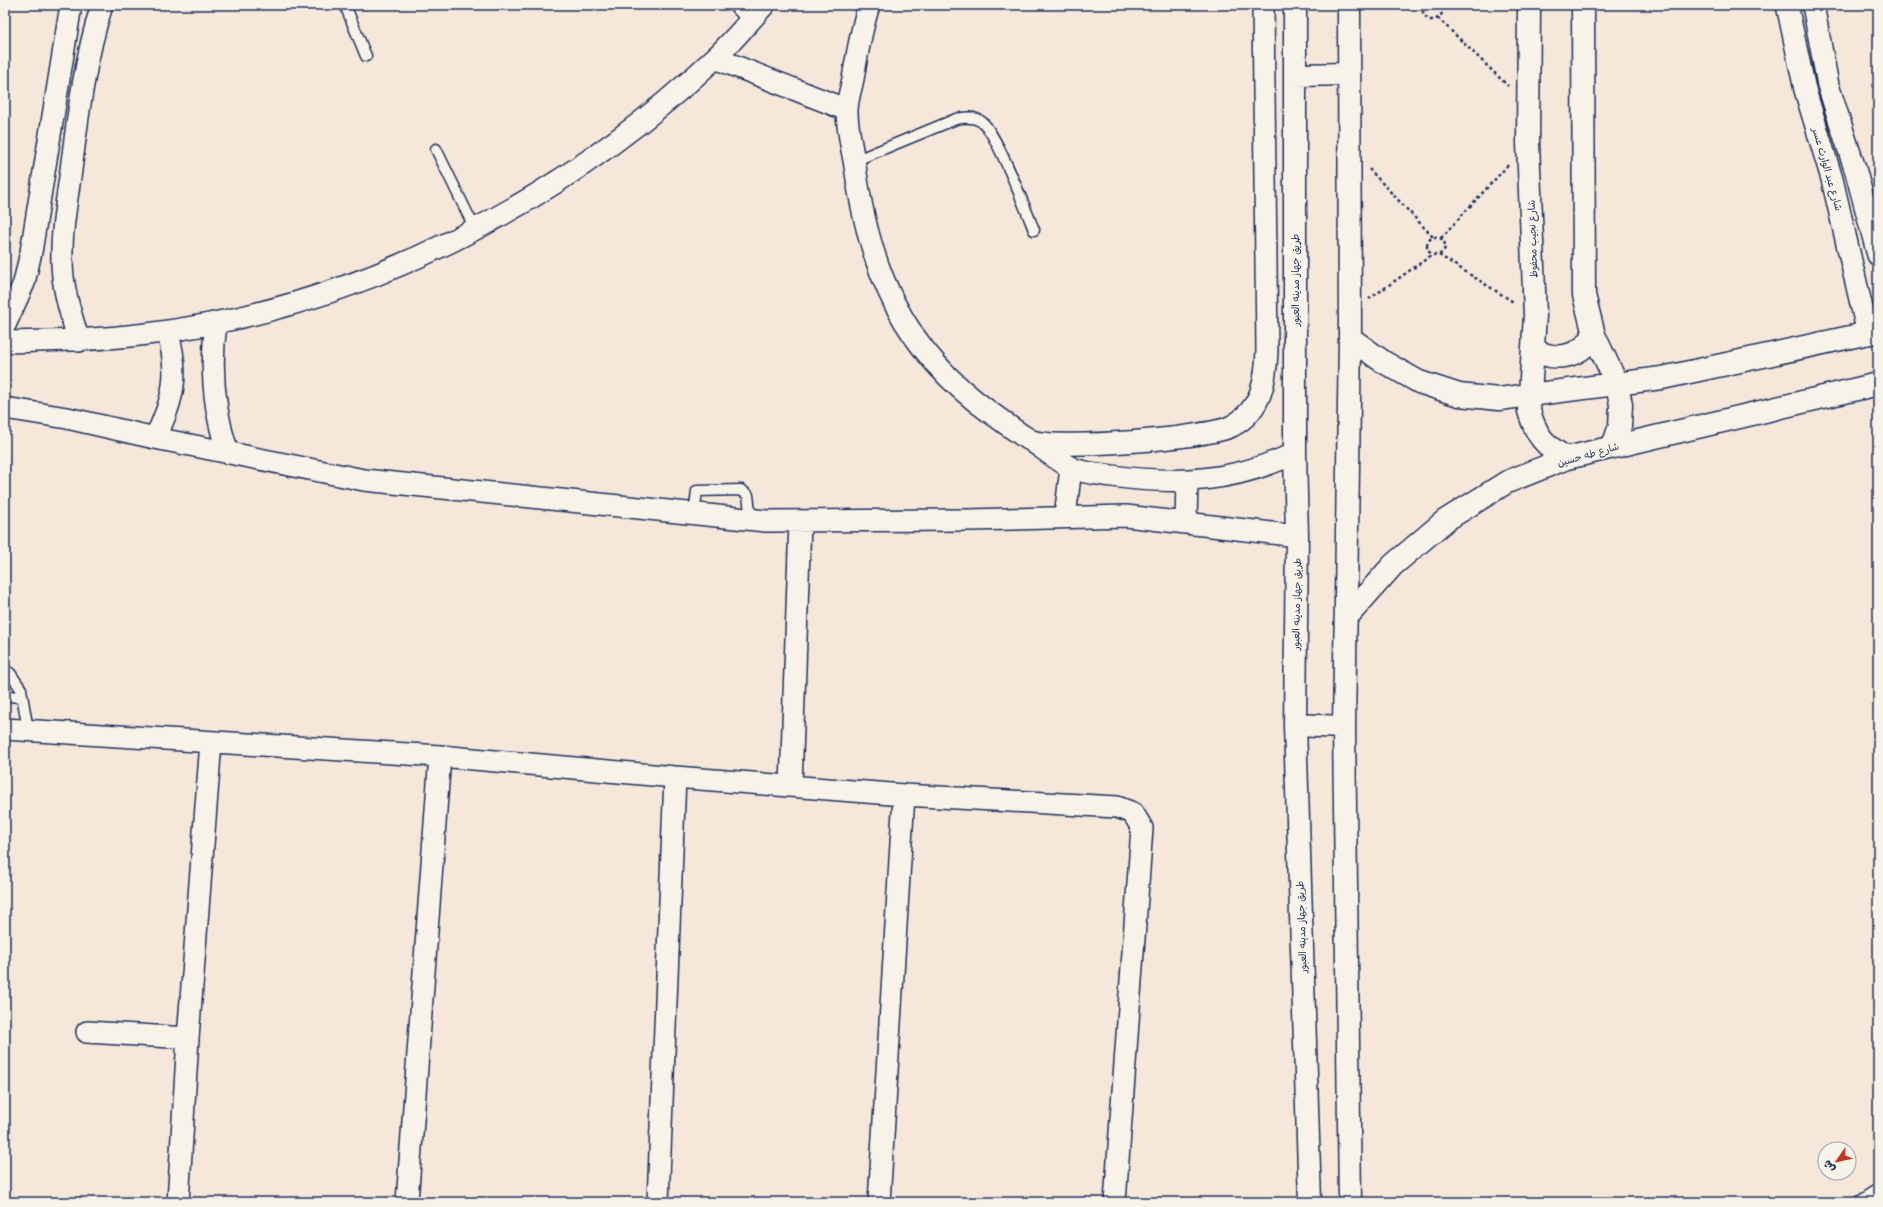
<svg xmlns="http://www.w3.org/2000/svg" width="1883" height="1207" font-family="'Balsamiq Sans','Playpen Sans Arabic',sans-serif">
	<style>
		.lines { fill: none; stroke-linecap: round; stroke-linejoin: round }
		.lane-casing { stroke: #1b2f5e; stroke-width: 13 }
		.street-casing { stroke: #1b2f5e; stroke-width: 24 }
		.secondary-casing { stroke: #1b2f5e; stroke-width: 25 }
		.path { stroke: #1b2f5e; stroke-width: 2.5; stroke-dasharray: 3 3; stroke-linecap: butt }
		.lane { stroke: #f7f3e8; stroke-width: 10 }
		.street { stroke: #f7f3e8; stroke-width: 21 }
		.secondary { stroke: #f7f3e8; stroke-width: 22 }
		.labels { text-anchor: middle; stroke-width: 3.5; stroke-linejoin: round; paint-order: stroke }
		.street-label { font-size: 10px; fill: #1b2f5e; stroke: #f7f3e8 }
	</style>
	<rect width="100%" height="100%" fill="#f5e7da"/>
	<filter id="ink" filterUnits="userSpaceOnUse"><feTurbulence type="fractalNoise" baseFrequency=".025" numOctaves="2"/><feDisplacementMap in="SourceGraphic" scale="8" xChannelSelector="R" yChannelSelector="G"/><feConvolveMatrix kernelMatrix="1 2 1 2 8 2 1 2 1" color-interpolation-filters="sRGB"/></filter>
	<g filter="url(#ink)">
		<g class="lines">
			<defs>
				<path id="lane" d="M345,5L366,56
					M733,5L749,21
					M436,149L475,229
					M854,161L956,119C965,117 974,116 982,122C996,132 1026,210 1034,230
					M694,514L697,491L741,490L748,495L751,520
					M5,671L10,673L21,689L28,730
					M5,696L22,697
					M1858,1202L1878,1189"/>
				<path id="street" d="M869,5C861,30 857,54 853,79C851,89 847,100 847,111C847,129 852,148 855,166C869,270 903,350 991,413C1004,422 1017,433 1030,440C1051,451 1211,438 1232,426C1262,410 1266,380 1267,350L1263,5
					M1787,5L1805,90L1832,179L1868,334
					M1813,5L1828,85L1856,172L1878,255
					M715,58L847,110
					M216,323C210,368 213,409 228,453
					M5,325L24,283L31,252L71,5
					M79,341C71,315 62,288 62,261C61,230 67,200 71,170C78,115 85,58 102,5
					M5,342C53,341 99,340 147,334C358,308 560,204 715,58C732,42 748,23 764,5
					M5,408L67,418L155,438L364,480L766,521L969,520L1126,516L1297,536
					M155,438C174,400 180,372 167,331
					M1033,442C1045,450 1057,460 1070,467C1081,473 1099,474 1112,476C1178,485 1234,482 1295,453
					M1065,517L1071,468
					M1186,522L1187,481
					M5,729L440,756L675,777L904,795L1117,807L1133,813L1142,828L1115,1202
					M791,786L800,521
					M87,1032L188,1038
					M178,1202L188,1038L211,742
					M407,1202L440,756
					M658,1202L675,777
					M879,1202L904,795"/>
				<path id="secondary" d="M1295,5V453L1297,536L1295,725L1310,1202
					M1349,5L1350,338L1344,727L1350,1202
					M1529,5L1528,143L1535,315L1529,411C1536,435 1544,446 1567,458
					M1583,5L1584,295L1594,335L1617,384L1621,405L1620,426L1613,446
					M1295,75L1349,74
					M1350,338L1382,361L1419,382L1459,395L1499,399L1662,378L1878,331
					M1533,349C1556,363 1580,357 1594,335
					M1346,618L1393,565L1446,520L1507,482L1567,458L1878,384
					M1295,725L1344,727"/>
			</defs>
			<use href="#lane" class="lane-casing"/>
			<use href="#street" class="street-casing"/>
			<use href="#secondary" class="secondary-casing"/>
			<path class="path" d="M1424,5C1421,12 1424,17 1430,20C1439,20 1445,14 1441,5
				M1438,18L1508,86
				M1369,169L1433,237
				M1427 246a9 9 0 1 1 18 0a9 9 0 1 1-18 0Z
				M1441,238L1510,163
				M1439,255L1515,303
				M1369,299L1432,255"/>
			<use href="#lane" class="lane"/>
			<use href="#street" class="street"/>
			<use href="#secondary" class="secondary"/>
		</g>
	</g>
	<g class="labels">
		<g class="street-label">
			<text transform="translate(1828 169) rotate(74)" y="4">شارع عبد الوارث عسر</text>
			<text transform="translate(1532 239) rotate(-92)" y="4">شارع نجيب محفوظ</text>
			<text transform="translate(1295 280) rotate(-90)" y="4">طريق جهاز مدينه العبور</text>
			<text transform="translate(1588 454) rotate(-16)" y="4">شارع طه حسين</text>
			<text transform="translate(1296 604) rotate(-89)" y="4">طريق جهاز مدينه العبور</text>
			<text transform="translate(1301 927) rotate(-92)" y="4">طريق جهاز مدينه العبور</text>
		</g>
	</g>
	<rect width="1883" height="1207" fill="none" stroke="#f7f3e8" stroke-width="20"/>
	<rect x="10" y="10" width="1863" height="1187" fill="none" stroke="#1b2f5e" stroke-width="1.5" filter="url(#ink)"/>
	<g transform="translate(1837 1161) rotate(236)"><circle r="19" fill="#f7f3e8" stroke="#9fa5b1"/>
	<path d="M0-3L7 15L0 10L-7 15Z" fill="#c8321e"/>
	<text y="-6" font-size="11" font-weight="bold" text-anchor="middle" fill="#1b2f5e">ش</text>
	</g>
</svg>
